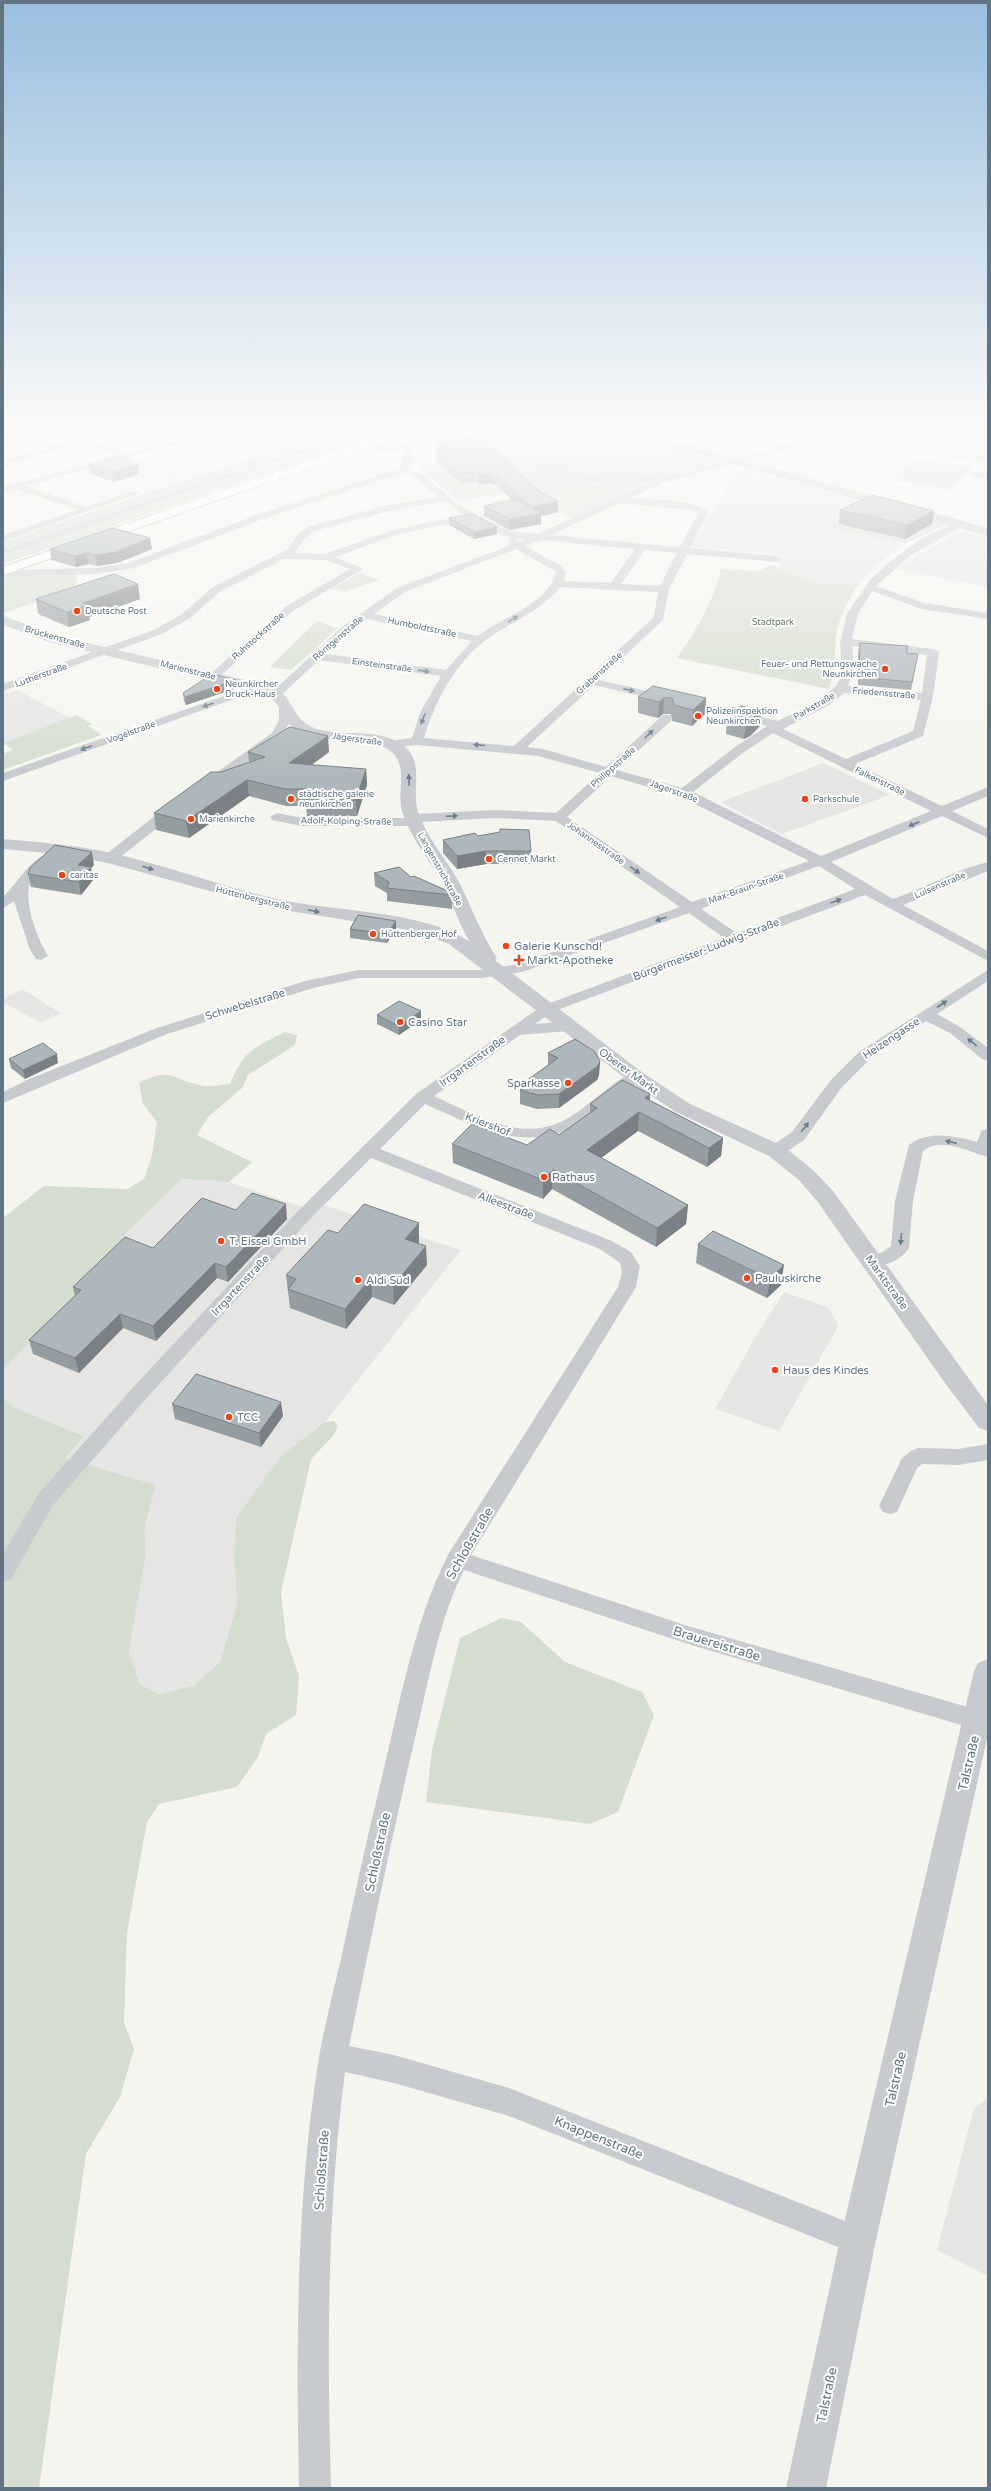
<svg xmlns="http://www.w3.org/2000/svg" width="991" height="2491" font-family="'Varela Round',sans-serif">
	<style>
		.built { fill: #e5e6e3 }
		.green { fill: #d5ddd0 }
		.water { fill: #c1ccd1 }
		.lines { fill: none; stroke-linecap: round; stroke-linejoin: round }
		.secondary-casing { stroke: #b7bdc1; stroke-width: 2 }
		.minor { fill: #c8cbce; fill-rule: evenodd }
		.tertiary { fill: #c8cbce; fill-rule: evenodd }
		.secondary { fill: #fff; fill-rule: evenodd }
		.wall { fill: #969da1 }
		.shaded-wall { fill: #7a8083 }
		.building { fill: #aeb7bb; stroke: #7a8083 }
		.oneway { fill: #6a7d8b }
		.poi-dot { fill: #f44310; stroke: #fff; stroke-width: 1.5 }
		.labels { text-anchor: middle; stroke-width: 4; stroke-linejoin: round; paint-order: stroke }
		.far-poi-label { font-size: 9px; fill: #607484; stroke: #fff; text-anchor: start }
		.far-park-label { font-size: 9px; fill: #657b60; stroke: #fff }
		.far-street-label { font-size: 9px; fill: #607484; stroke: #fff }
		.poi-label { font-size: 11px; fill: #607484; stroke: #fff; text-anchor: start }
		.street-label { font-size: 11px; fill: #607484; stroke: #fff }
		.near-street-label { font-size: 13px; fill: #607484; stroke: #fff }
	</style>
	<rect width="100%" height="100%" fill="#f5f5f0"/>
	<path class="built" d="M133,431H174L180,433L171,436L178,438L156,444L121,434Z
		M551,431H668V433H551Z
		M266,435L289,442L172,480L162,476L157,477L139,474L116,465L173,449L195,454Z
		M476,438H546L516,455L418,468L412,460L417,449L424,445L447,440Z
		M739,470L866,502L828,527L906,543L875,566L859,584H819L779,568L782,555L690,547Z
		M964,532L988,539V587L895,569L954,534Z
		M17,690L70,718L3,743V695Z
		M824,763L890,795L782,834L720,802Z
		M22,989L53,1008L61,1013L41,1023L3,1002V999Z
		M182,1179L229,1182L317,1212L324,1205L461,1250L325,1422L283,1454L236,1517L234,1559L237,1604L220,1662L193,1686L158,1694L140,1684L129,1651L146,1554L145,1526L156,1485L64,1458L84,1436L15,1408L3,1398V1369L122,1248L121,1238Z
		M784,1292L827,1307L839,1325L779,1431L715,1409L759,1331Z
		M988,2098V2276L937,2250L974,2108Z"/>
	<path class="green" d="M331,431H352L3,550V542Z
		M367,431L384,433L3,564V555Z
		M974,432L988,433V464L928,455L949,439Z
		M546,438L631,439L671,447L722,462L654,479L572,519L542,502L512,492L459,501L418,468L516,455Z
		M917,459L974,468L950,489L892,479Z
		M866,502L950,523L906,543L827,527Z
		M771,565L819,584H859C845,604 835,625 835,650C834,666 835,673 829,689L677,658C697,630 713,602 721,569L759,571Z
		M360,573L379,580L346,591L331,589Z
		M78,574L74,589L3,613V575Z
		M317,621L338,628L291,670L270,667Z
		M77,715L92,724L88,726L101,735L3,770V754L13,750L3,743Z
		M285,1032L297,1035L295,1045L248,1075L243,1087L208,1117L197,1135L252,1162L229,1182L182,1179L121,1238L122,1248L3,1369V1218L44,1186L127,1189L144,1179L152,1155L157,1122L143,1104L139,1083C172,1065 175,1082 205,1086C212,1087 222,1085 230,1084C244,1050 254,1048 285,1032Z
		M3,1398L15,1408L84,1436L65,1458L156,1485L145,1526L146,1554L129,1651L140,1684L158,1694L193,1686L220,1662L237,1604L234,1559L236,1517L283,1454L325,1422L334,1421L338,1426L333,1436L311,1459L281,1592L286,1638L299,1676L296,1715L266,1734L258,1757L237,1787L159,1804L147,1822L127,1933L124,2022L134,2049L120,2097L86,2154L39,2488H3Z
		M501,1618L521,1622L565,1662L642,1692L654,1715L618,1812L590,1824L426,1802L432,1750L460,1638Z"/>
	<path class="water" d="M352,431H367L3,555V550Z"/>
	<g class="lines">
		<defs>
			<path id="secondary" d="M394,431H406L402,435L415,434L411,431H426L428,436L406,442L394,439L3,575V567Z"/>
		</defs>
		<use href="#secondary" class="secondary-casing"/>
		<path class="minor" d="M58,431C69,431 75,435 85,437C90,438 115,431 125,431L94,441L126,454L211,431H225L26,486L86,507L132,491L140,493L3,541V535L77,510L16,489L3,493V487L117,456L85,443L3,466V460L77,440Z
			M841,431H855L662,483L630,498C647,500 696,499 708,512L690,548L777,556L782,559L777,562L687,554L669,589L663,620L599,680L778,721L820,700L836,686L842,675L840,642L847,614L871,579L887,564L921,539L956,522H962V526L911,555L876,586L924,603L988,613V619L922,609L872,591L858,614L852,639L933,649L939,652L933,697L923,736L855,764L942,806L988,787V796L952,811L988,829V838L942,816L831,862L893,899C925,888 955,870 988,862V871L903,905L988,951V961L865,895L552,1012L535,1024L569,1021L577,1026L569,1031L520,1035L434,1096C467,1111 504,1133 541,1128C578,1122 599,1089 630,1074C634,1072 637,1073 642,1074L644,1077L642,1080C624,1093 608,1108 590,1119C529,1156 483,1130 425,1104L380,1149L612,1241L631,1252L640,1266L636,1287L471,1555L688,1626L978,1710L986,1713V1727L978,1730L688,1644L464,1570C438,1622 429,1681 415,1738C391,1840 370,1943 349,2046L394,2055L509,2088L868,2230L873,2240L868,2250L858,2255L509,2116L394,2083L345,2072C327,2210 327,2349 331,2488H299C296,2345 296,2199 319,2057C325,2024 333,1992 341,1959C354,1898 367,1837 382,1777C400,1702 414,1621 449,1553L618,1287L622,1272L620,1263L600,1249L371,1158L308,1221L152,1392L53,1505L11,1579L3,1582V1554L39,1493L138,1382L296,1213L416,1094L542,1006L724,938L689,913L522,972L482,978H359L313,988L167,1034L3,1103V1092L29,1079L157,1028L305,981L359,970H482L519,964L680,907L556,821L496,818L420,822L414,826H302L272,820L270,817L277,813L302,818H407L413,814L496,810L556,813L600,773L538,756L417,745L388,747L386,744L388,741L412,738L420,713L441,676L319,660L280,696L276,697L270,694L343,626L397,588L511,545L507,540L511,537L504,536L471,519L399,534L335,557L363,569L293,611L218,678H210L208,676L285,607L350,569L325,560L284,559L221,591L190,618L162,634L3,691V684L154,630L182,614L213,587L288,549L297,535L308,527L384,506L438,497L419,480L404,473L263,519L134,568L95,574L3,576V570L95,568L128,563L257,515L400,468L404,450L360,448V444L363,443L410,446L413,452L409,469L425,476L459,505L509,531L538,534L650,482L634,479L586,482L563,472L520,476L517,475V471L564,466L587,476L634,473L659,478ZM444,501L464,515L393,530L325,554L295,553L304,539L314,531L385,512ZM620,503L691,510L698,513L680,547L551,535ZM514,538L526,539L519,542ZM541,540L635,549L611,583L564,581L566,573L561,566L525,546ZM516,549L553,570L556,573C546,606 503,616 478,636L374,614L405,592ZM645,550L677,553L660,586L621,584ZM560,587L658,592L654,617L514,746L424,738C435,700 458,657 493,635C516,620 543,609 560,587ZM367,619L472,641L446,670L326,654ZM852,646L927,655L922,693L848,686L854,668ZM594,685L767,726L735,747L682,788L617,770L671,721V715H663L606,767L543,749L527,747ZM844,693L921,700L913,731L846,759L783,729L829,705ZM773,733L931,811L821,856L693,792L744,752ZM611,776L679,796L809,861L692,902L567,817ZM819,866L855,889L737,933L701,909Z
			M975,472L988,473V479L972,477L970,475Z
			M258,684L262,685V689L3,781V773Z
			M285,705L291,709V720L281,738L217,784H209L207,781L209,778L272,733L279,720V709Z
			M174,804L179,805L180,808L179,811L115,861H105L103,858L105,855L169,805Z
			M46,855L53,859C47,867 35,872 31,881C22,900 38,940 48,956L41,960L36,959L30,950L14,901L3,908V897C16,885 30,859 46,855Z
			M988,970V981L937,1014L960,1027L988,1048V1061L982,1059L950,1033L926,1021L872,1057L842,1087L804,1140L782,1155H770L768,1151L770,1147L792,1132L830,1081L860,1051Z
			M988,1129V1157C968,1152 942,1136 923,1151L913,1201L909,1248C901,1261 881,1269 866,1265L863,1261L866,1257L883,1252L891,1246L895,1201L909,1145C929,1130 954,1136 977,1142L982,1130Z
			M988,1444V1460L958,1465L922,1464L917,1468L897,1512L890,1514L883,1512L879,1506L902,1458L911,1451L918,1448L958,1449Z"/>
		<path class="tertiary" d="M418,431L643,435L703,449L988,528V536L696,454L643,441L422,436L418,435Z
			M3,616L58,636L274,687C291,694 292,716 308,725C337,741 376,724 404,746C425,762 411,790 418,812C427,838 446,859 459,882C472,908 481,934 497,958L495,960L643,1073L690,1104L783,1146L813,1170L833,1191L988,1405V1431L979,1428L945,1383L817,1201L799,1180L769,1156L676,1112L629,1081L449,944L415,931L271,908L108,863L57,854L3,849V839C39,842 76,845 111,853C165,865 218,885 272,898C330,912 419,909 469,941C458,921 451,900 441,880C428,858 410,837 402,811C396,789 411,762 386,748C360,733 325,746 298,731C282,722 281,700 264,693L49,642L3,625Z
			M988,1659V1734L876,2240L826,2488H786L840,2240L974,1671L978,1663Z"/>
		<use href="#secondary" class="secondary"/>
	</g>
	<path class="wall" d="M269,431H296L281,435Z
		M437,443L539,491L558,501V512L541,516V524L509,530L484,516V506L512,500L497,486L491,483L479,484L476,482L460,483L436,460V450H438Z
		M89,464L139,474L114,482L90,474Z
		M840,510L934,511L932,524L905,539L839,524Z
		M449,518L497,534L474,539L449,525Z
		M50,549H152L117,563L97,566L88,564L76,567L51,560Z
		M36,599H140L89,617L90,620L69,627L38,614Z
		M860,643L908,646L907,653L918,654L911,690L858,685V652Z
		M237,688L186,705L184,701L183,693Z
		M638,697L706,698L705,714L692,726L672,721L671,714H663L658,718L638,713Z
		M727,718L760,726L750,736L744,739L726,734Z
		M248,752H329L311,765L366,769L367,785L357,816H307L306,806H286L249,796L189,838L156,830L154,813L221,772L249,762Z
		M478,836L531,851L530,864H486L457,869L443,853V840Z
		M94,865L91,868L93,880L81,895L31,887L28,874Z
		M374,873L411,877L452,895V909L387,901V893L375,886Z
		M350,929H396L387,943L350,938Z
		M377,1015L421,1020L399,1035L377,1024Z
		M548,1053L600,1061L599,1075L597,1080L559,1108L537,1109L520,1104V1090L526,1085V1081L548,1066Z
		M9,1059L58,1063L25,1079L11,1068Z
		M649,1100L723,1138L721,1156L707,1167L638,1131L601,1158L688,1205L686,1224L656,1247L552,1189L543,1199L453,1163L452,1144L527,1145L559,1135L590,1113V1104Z
		M236,1210L287,1219L228,1282L217,1278L156,1341L123,1328L79,1373L33,1354L29,1340L75,1296L73,1287L153,1248Z
		M338,1233L419,1242L418,1243L427,1265L394,1305L372,1297L346,1329L290,1308L286,1275Z
		M698,1244L781,1285L767,1298L696,1263Z
		M172,1404L283,1416L261,1447L175,1419Z"/>
	<path class="shaded-wall" d="M280,431H296L281,435Z
		M138,464L139,474L114,482L113,472Z
		M491,473V483L479,484V474Z
		M558,501V512L541,516V524L509,530V519L531,507Z
		M934,511L932,524L905,539L907,525Z
		M497,527V534L474,539V532Z
		M150,538L152,549L117,563L97,566L95,555Z
		M87,553L88,564L76,567L74,556Z
		M138,584L140,599L89,617L90,620L69,627L67,612L83,603Z
		M236,680L237,688L186,705L185,697Z
		M664,698L663,714L658,718L659,702Z
		M706,698L705,714L692,726L693,710Z
		M761,710L760,726L750,736L744,739L746,723Z
		M328,736L329,752L291,780L289,763Z
		M366,769L367,785L357,816L356,800Z
		M247,780L249,796L189,838L186,821Z
		M486,851V864L457,869V856Z
		M92,852L94,865L91,868L93,880L81,895L79,882L78,865Z
		M396,921V929L387,943V934Z
		M421,1011V1020L399,1035V1026Z
		M57,1054L58,1063L25,1079L23,1070Z
		M600,1061L599,1075L597,1080L559,1108V1094Z
		M650,1094L649,1113L645,1098Z
		M639,1112L638,1131L586,1169L587,1150Z
		M723,1138L721,1156L707,1167L709,1148Z
		M553,1170L552,1189L543,1199V1180Z
		M286,1204L287,1219L228,1282L226,1267Z
		M688,1205L686,1224L656,1247L657,1228Z
		M419,1223V1242L406,1258L405,1239Z
		M426,1246L427,1265L394,1305L393,1286Z
		M215,1263L217,1278L156,1341L153,1326Z
		M784,1265L781,1285L767,1298L770,1279Z
		M371,1278L372,1297L346,1329L345,1309Z
		M120,1314L123,1328L79,1373L75,1358Z
		M281,1402L283,1416L261,1447L259,1433Z"/>
	<path class="building" d="M482,438L539,491L558,501L531,507L497,476L491,473L479,474L476,472L460,473L436,450L444,449L437,443Z
		M118,456L138,464L113,472L89,464Z
		M872,495L934,511L907,525L840,510Z
		M515,499L541,513L509,519L484,506Z
		M471,514L497,527L474,532L449,518Z
		M112,528L150,538L116,552L95,555L87,553L74,556L50,549Z
		M114,574L138,584L83,603L87,605L67,612L36,599Z
		M860,643L908,646L906,653L918,654L912,682L859,677Z
		M212,674L236,680L185,697L183,693Z
		M653,686L706,698L693,710L674,705L672,698H664L659,702L638,697Z
		M741,706L761,710L751,720L746,723L727,718Z
		M290,727L328,736L289,763L366,769L356,800H306L308,789H285L247,780L186,821L154,813L211,772H221L265,757L248,752Z
		M500,829L529,830L531,851H486L457,856L443,840L475,833L478,836L500,832Z
		M55,845L92,852L78,865L91,867L79,882L28,874L30,868Z
		M399,867L411,877L414,876L450,892L452,895L387,888L389,882L374,873Z
		M358,915L396,921L387,934L350,929Z
		M399,1001L421,1011L399,1026L377,1015Z
		M575,1039L594,1051L600,1061L598,1066L559,1094L537,1095L520,1090L529,1083L526,1081L558,1058L548,1053Z
		M43,1043L57,1054L23,1070L9,1059Z
		M622,1080L650,1094L645,1098L723,1138L709,1148L639,1112L587,1150L688,1205L657,1228L553,1170L543,1180L452,1144L472,1124L527,1145L550,1129L559,1135L597,1108L590,1104Z
		M252,1193L286,1204L226,1267L215,1263L153,1326L120,1314L75,1358L29,1340L81,1290L73,1287L125,1237L153,1248L202,1198L236,1210Z
		M364,1204L419,1223L405,1239L426,1246L393,1286L371,1278L345,1309L288,1289L296,1279L286,1275L328,1230L338,1233Z
		M713,1231L784,1265L770,1279L698,1244Z
		M196,1374L281,1402L259,1433L172,1404Z"/>
	<defs><path id="oneway-solid" d="M-6-.8H1V-3.2L6.5 0L1 3.2V.8H-6Z"/></defs>
	<g class="oneway">
		<use href="#oneway-solid" transform="translate(513 619) rotate(-33)"/>
		<use href="#oneway-solid" transform="translate(424 671) rotate(8)"/>
		<use href="#oneway-solid" transform="translate(629 690) rotate(13)"/>
		<use href="#oneway-solid" transform="translate(208 705) rotate(161)"/>
		<use href="#oneway-solid" transform="translate(423 719) rotate(111)"/>
		<use href="#oneway-solid" transform="translate(649 734) rotate(-43)"/>
		<use href="#oneway-solid" transform="translate(479 745) rotate(-175)"/>
		<use href="#oneway-solid" transform="translate(86 748) rotate(160)"/>
		<use href="#oneway-solid" transform="translate(409 780) rotate(-92)"/>
		<use href="#oneway-solid" transform="translate(452 816) rotate(-3)"/>
		<use href="#oneway-solid" transform="translate(914 824) rotate(157)"/>
		<use href="#oneway-solid" transform="translate(148 868) rotate(17)"/>
		<use href="#oneway-solid" transform="translate(635 870) rotate(35)"/>
		<use href="#oneway-solid" transform="translate(836 901) rotate(-20)"/>
		<use href="#oneway-solid" transform="translate(314 911) rotate(12)"/>
		<use href="#oneway-solid" transform="translate(661 919) rotate(160)"/>
		<use href="#oneway-solid" transform="translate(942 1004) rotate(-33)"/>
		<use href="#oneway-solid" transform="translate(972 1042) rotate(-141)"/>
		<use href="#oneway-solid" transform="translate(805 1127) rotate(-52)"/>
		<use href="#oneway-solid" transform="translate(951 1142) rotate(-167)"/>
		<use href="#oneway-solid" transform="translate(901 1239) rotate(95)"/>
	</g>
	<linearGradient id="sky" x2="0" y2="1"><stop stop-color="#98bedf"/><stop offset="0.55" stop-color="#fafaf8"/><stop offset="1" stop-color="#fafaf8" stop-opacity="0"/></linearGradient>
	<rect width="991" height="780" fill="url(#sky)"/>
	<g class="poi-dot">
		<circle cx="77" cy="611" r="4"/>
		<circle cx="885" cy="669" r="4"/>
		<circle cx="217" cy="689" r="4"/>
		<circle cx="698" cy="716" r="4"/>
		<circle cx="291" cy="799" r="4"/>
		<circle cx="805" cy="799" r="4"/>
		<circle cx="191" cy="819" r="4"/>
		<circle cx="489" cy="859" r="4"/>
		<circle cx="62" cy="875" r="4"/>
		<circle cx="373" cy="934" r="4"/>
		<circle cx="506" cy="946" r="4"/>
		<path d="M517 954h4v4h4v4h-4v4h-4v-4h-4v-4h4z"/>
		<circle cx="400" cy="1022" r="4"/>
		<circle cx="568" cy="1083" r="4"/>
		<circle cx="544" cy="1177" r="4"/>
		<circle cx="221" cy="1241" r="4"/>
		<circle cx="747" cy="1278" r="4"/>
		<circle cx="358" cy="1280" r="4"/>
		<circle cx="775" cy="1370" r="4"/>
		<circle cx="229" cy="1417" r="4"/>
	</g>
	<g class="labels">
		<g class="far-poi-label">
			<text x="85" y="614">Deutsche Post</text>
			<text x="877" y="667" text-anchor="end">Feuer- und Rettungswache<tspan x="877" dy="10">Neunkirchen</tspan></text>
			<text x="225" y="687">Neunkircher<tspan x="225" dy="10">Druck-Haus</tspan></text>
			<text x="706" y="714">Polizeiinspektion<tspan x="706" dy="10">Neunkirchen</tspan></text>
			<text x="299" y="797">städtische galerie<tspan x="299" dy="10">neunkirchen</tspan></text>
			<text x="813" y="802">Parkschule</text>
			<text x="199" y="822">Marienkirche</text>
			<text x="497" y="862">Cennet Markt</text>
			<text x="70" y="878">caritas</text>
			<text x="381" y="937">Hüttenberger Hof</text>
		</g>
		<g class="far-park-label">
			<text x="773" y="625">Stadtpark</text>
		</g>
		<g class="far-street-label">
			<text transform="translate(422 627) rotate(12)" y="3">Humboldtstraße</text>
			<text transform="translate(258 636) rotate(-42)" y="3">Ruhstockstraße</text>
			<text transform="translate(55 637) rotate(16)" y="3">Brückenstraße</text>
			<text transform="translate(338 638) rotate(-41)" y="3">Röntgenstraße</text>
			<text transform="translate(382 665) rotate(8)" y="3">Einsteinstraße</text>
			<text transform="translate(188 670) rotate(14)" y="3">Marienstraße</text>
			<text transform="translate(599 673) rotate(-42)" y="3">Grabenstraße</text>
			<text transform="translate(41 675) rotate(-20)" y="3">Lutherstraße</text>
			<text transform="translate(884 693) rotate(5)" y="3">Friedensstraße</text>
			<text transform="translate(814 706) rotate(-30)" y="3">Parkstraße</text>
			<text transform="translate(131 732) rotate(-20)" y="3">Vogelstraße</text>
			<text transform="translate(357 739) rotate(8)" y="3">Jägerstraße</text>
			<text transform="translate(613 767) rotate(-42)" y="3">Philippstraße</text>
			<text transform="translate(880 781) rotate(26)" y="3">Falkenstraße</text>
			<text transform="translate(674 791) rotate(20)" y="3">Jägerstraße</text>
			<text transform="translate(346 821) rotate(1)" y="3">Adolf-Kolping-Straße</text>
			<text transform="translate(596 843) rotate(35)" y="3">Johannesstraße</text>
			<text transform="translate(440 869) rotate(61)" y="3">Langenstrichstraße</text>
			<text transform="translate(940 885) rotate(-23)" y="3">Luisenstraße</text>
			<text transform="translate(746 888) rotate(-19)" y="3">Max-Braun-Straße</text>
			<text transform="translate(253 898) rotate(14)" y="3">Hüttenbergstraße</text>
		</g>
		<g class="poi-label">
			<text x="514" y="950">Galerie Kunschd!</text>
			<text x="527" y="964">Markt-Apotheke</text>
			<text x="408" y="1026">Casino Star</text>
			<text x="560" y="1087" text-anchor="end">Sparkasse</text>
			<text x="552" y="1181">Rathaus</text>
			<text x="229" y="1245">T. Eissel GmbH</text>
			<text x="755" y="1282">Pauluskirche</text>
			<text x="366" y="1284">Aldi Süd</text>
			<text x="783" y="1374">Haus des Kindes</text>
			<text x="237" y="1421">TCC</text>
		</g>
		<g class="street-label">
			<text transform="translate(706 949) rotate(-21)" y="4">Bürgermeister-Ludwig-Straße</text>
			<text transform="translate(245 1004) rotate(-17)" y="4">Schwebelstraße</text>
			<text transform="translate(891 1038) rotate(-34)" y="4">Heizengasse</text>
			<text transform="translate(472 1061) rotate(-36)" y="4">Irrgartenstraße</text>
			<text transform="translate(629 1071) rotate(36)" y="4">Oberer Markt</text>
			<text transform="translate(488 1124) rotate(21)" y="4">Kriershof</text>
			<text transform="translate(506 1205) rotate(21)" y="4">Alleestraße</text>
			<text transform="translate(887 1282) rotate(54)" y="4">Marktstraße</text>
			<text transform="translate(240 1285) rotate(-47)" y="4">Irrgartenstraße</text>
		</g>
		<g class="near-street-label">
			<text transform="translate(469 1543) rotate(-60)" y="5">Schloßstraße</text>
			<text transform="translate(717 1643) rotate(17)" y="5">Brauereistraße</text>
			<text transform="translate(968 1763) rotate(-77)" y="5">Talstraße</text>
			<text transform="translate(377 1852) rotate(-78)" y="5">Schloßstraße</text>
			<text transform="translate(895 2079) rotate(-77)" y="5">Talstraße</text>
			<text transform="translate(599 2137) rotate(22)" y="5">Knappenstraße</text>
			<text transform="translate(321 2170) rotate(-86)" y="5">Schloßstraße</text>
			<text transform="translate(826 2395) rotate(-78)" y="5">Talstraße</text>
		</g>
	</g>
	<rect width="991" height="2491" fill="none" stroke="#607484" stroke-width="8"/>
</svg>
